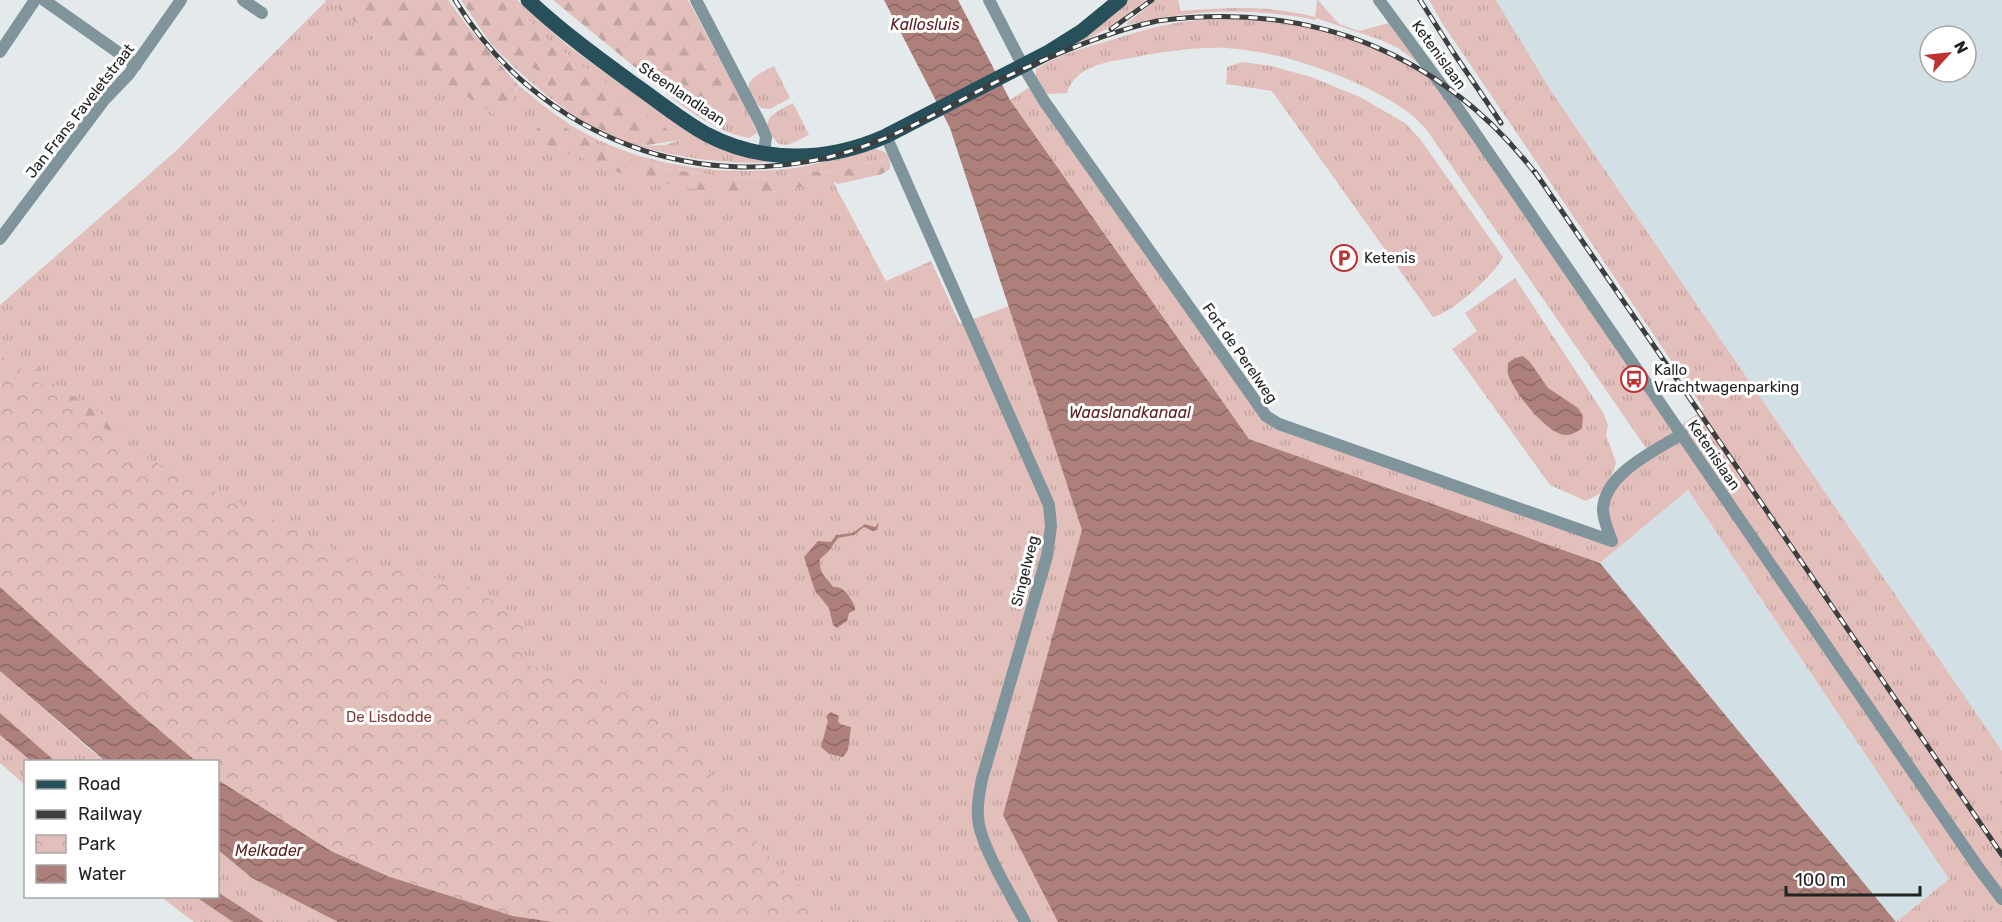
<svg xmlns="http://www.w3.org/2000/svg" width="2002" height="922" font-family="Rubik,sans-serif">
	<style>
		.built { fill: #d2e0e5; fill-rule: evenodd }
		.grass { fill: url(#grass-tufts) }
		.forest { fill: url(#forest-firs) }
		.park { fill: url(#park-crowns) }
		.water { fill: url(#water-waves) }
		.lines { fill: none; stroke-linecap: round; stroke-linejoin: round }
		.minor { stroke: #7f949b; stroke-width: 12 }
		.major { stroke: #27505b; stroke-width: 15 }
		.rail-casing { stroke: #3c3e3f; stroke-width: 5 }
		.rail { stroke: #fff; stroke-width: 3; stroke-dasharray: 9; stroke-linecap: butt }
		.labels { text-anchor: middle; stroke-width: 6; stroke-linejoin: round; paint-order: stroke }
		.street-label { font-size: 15px; fill: #212323; stroke: #fff }
		.poi-label { font-size: 15px; fill: #212323; stroke: #fff; text-anchor: start }
		.park-label { font-size: 15px; fill: #7c3d39; stroke: #fff }
		.water-label { font-size: 16px; font-style: italic; fill: #5f2320; stroke: #fff }
	</style>
	<defs>
		<pattern id="grass-tufts" width="24" height="20" patternUnits="userSpaceOnUse" patternTransform="scale(1.5)"><rect width="24" height="20" fill="#e2bfbb"/><path d="M3 7l-1-3M5 7V3M7 7l1-3M15 17l-1-3M17 17v-4M19 17l1-3" fill="none" stroke="#c2a4a0"/></pattern>
		<pattern id="forest-firs" width="22" height="20" patternUnits="userSpaceOnUse" patternTransform="scale(1.5)"><rect width="22" height="20" fill="#e2bfbb"/><path d="M5 1l3.5 6h-7zM16 11l3.5 6h-7z" fill="#c2a4a0"/></pattern>
		<pattern id="park-crowns" width="20" height="18" patternUnits="userSpaceOnUse" patternTransform="scale(1.5)"><rect width="20" height="18" fill="#e2bfbb"/><path d="M2 6a3 3 0 1 1 6 0M12 15a3 3 0 1 1 6 0" fill="none" stroke="#c2a4a0"/></pattern>
		<pattern id="water-waves" width="16" height="10" patternUnits="userSpaceOnUse" patternTransform="scale(1.5)"><rect width="16" height="10" fill="#ae807b"/><path d="M0 5q4-4 8 0t8 0" fill="none" stroke="#8d6864"/></pattern>
	</defs>
	<rect width="100%" height="100%" fill="#e4eaec"/>
	<path class="built" d="M1496,0H2002V751L1553,94ZM1930,36H1966V72H1930Z
		M1688,490L1949,879L1896,922L1600,563Z"/>
	<path class="grass" d="M325,0H338L339,10L412,62L499,117L516,92L518,85C538,101 558,118 581,131C642,166 725,177 794,168C820,164 845,156 870,149C881,149 889,151 890,163L881,160L839,171L805,172L779,178L722,177L662,168L632,160L612,152L547,118L534,132L755,195L833,182L886,281L931,261L960,324L1009,306L1083,530L1004,815L1058,922H553L513,916L390,877L218,780V762L138,712L0,587V305L177,150L326,1Z
		M513,0H517L568,46L662,113L785,161C730,168 637,154 590,126C553,103 521,75 491,44L538,71L553,95L641,146L665,145L680,140L539,33Z
		M1125,0H1147L1105,30L1063,51Z
		M1156,0H1178L1181,11C1226,7 1271,5 1315,17L1317,0H1318L1339,24L1359,31L1389,23L1418,63L1398,48L1381,40L1316,18L1315,20C1249,7 1193,9 1127,25V23Z
		M1429,0H1496L1553,94L2002,751V922H1896L1949,879L1688,490L1600,563L1249,439L1010,100L1028,88L1044,101L1266,416L1611,540L1607,494L1650,454L1426,129C1419,122 1411,113 1402,108C1357,78 1281,51 1226,48C1195,47 1161,52 1131,58C1105,62 1076,66 1067,93L1047,94L1036,77V69C1057,55 1084,48 1108,41C1136,32 1167,23 1197,20C1280,10 1364,34 1434,81L1673,431L1704,409L1442,23Z
		M1242,62L1271,66L1311,77L1360,97L1405,123L1421,140L1503,257C1495,274 1451,314 1433,317L1272,91L1226,84L1227,67Z
		M774,66L790,98L770,109L761,108C737,84 752,77 774,66Z
		M708,101L743,119L744,104L757,133L749,138C724,134 701,119 681,105Z
		M793,103L809,135L788,145L779,144C756,121 771,114 793,103Z
		M1515,278L1604,414L1608,425L1606,435L1616,462L1614,470L1603,492L1586,501L1550,485L1452,349L1477,331L1465,313Z
		M0,671L94,753L105,761H55L0,713Z
		M0,735L31,761L26,762L25,785L0,763Z
		M218,850L252,878L338,922H264L218,892Z
		M161,897H196L233,922H194Z"/>
	<path class="forest" d="M338,0H448L468,27L518,85L505,117H499L412,62L339,10Z
		M461,0H513L539,33L681,140L641,146L596,127L553,95L538,71L491,44Z
		M553,0H688L744,104L743,119L708,101L681,105Z
		M547,118L612,152L632,160L662,168L722,177L779,178L805,172L839,171L881,160L890,163V169L882,174L838,184L833,182L755,195L693,189L625,175L537,141L534,132Z
		M0,346L11,355L41,371L58,389L81,400L126,431L116,435L68,406L0,362Z"/>
	<path class="park" d="M0,355L140,455L361,562L460,583L522,617L525,665L636,691L668,722L714,777L761,848L806,893L821,922H553L513,916L390,877L331,851L222,783L218,780V762L196,761L138,712L0,587Z"/>
	<path class="water" d="M884,0H958L1010,100L1249,439L1600,563L1896,922H1058L1003,815L1082,530L950,128Z
		M1523,356L1530,362L1548,388L1578,408L1583,416L1582,428C1575,433 1569,437 1560,434C1542,427 1516,394 1509,377C1507,373 1508,368 1508,363L1515,358Z
		M879,522L877,530L873,531L864,527L854,535L838,538L828,552L820,559C818,574 827,577 833,587C845,586 850,597 855,607V610L849,613L847,621L837,628L833,625L829,608L815,591L804,557L818,541L831,542L836,535L853,533L865,524L875,527Z
		M0,587L138,712L196,761H105L0,671Z
		M831,712L839,716L838,721L840,724L851,727L848,750L843,757L829,754L821,747L828,721L826,716Z
		M0,713L55,761H31L0,735Z
		M218,780L331,851L390,877L513,916L553,922H338L252,878L218,850Z
		M218,892L264,922H233L196,897L218,896Z"/>
	<g class="lines">
		<path class="minor" d="M44,0L136,65
			M243,0L262,13
			M696,0L760,123L766,137L764,153
			M989,0L1023,66L1044,101L1266,416L1279,424L1612,541
			M1379,0L1451,98L1980,870L2002,899
			M0,52L35,0
			M886,136L1049,505L1051,526L1047,556L982,779C979,795 976,810 979,825C985,853 1011,895 1025,922
			M0,239L105,99L129,74L181,0
			M1612,541C1608,531 1603,520 1603,509C1605,473 1655,451 1682,434"/>
		<path class="major" d="M528,0C561,31 598,58 635,85C658,101 681,120 706,134C763,164 828,162 886,136L1047,53L1082,31L1120,0"/>
		<defs>
			<path id="rail" d="M455,0C538,137 703,201 856,149C915,130 967,94 1023,69C1066,50 1111,31 1157,21C1313,0 1445,54 1539,178
				M1420,0L1453,52L1501,123
				M1111,29L1152,0
				M1535,172L2002,855"/>
		</defs>
		<use href="#rail" class="rail-casing"/>
		<use href="#rail" class="rail"/>
	</g>
	<defs>
		<symbol id="parking-ring" viewBox="-11 -11 22 22"><circle r="9.5" fill="#fff" stroke="#bf3031" stroke-width="1.5"/><path d="M-3.5-5.5H1a3.5 3.5 0 0 1 0 7H-1V5.5H-3.5ZM-1-3.4V-.6H.8a1.4 1.4 0 0 0 0-2.8Z" fill="#bf3031"/></symbol>
		<symbol id="bus-ring" viewBox="-11 -11 22 22"><circle r="9.5" fill="#fff" stroke="#bf3031" stroke-width="1.5"/><path d="M-5-6H5V4H4V6H2V4H-2V6H-4V4H-5ZM-3.5-4V0h7V-4ZM-3.5 1.2v1.5H-2V1.2ZM2 1.2v1.5H3.5V1.2Z" fill="#bf3031"/></symbol>
	</defs>
	<g fill-rule="evenodd">
		<use href="#parking-ring" x="1329" y="243" width="30" height="30"/>
		<use href="#bus-ring" x="1619" y="364" width="30" height="30"/>
	</g>
	<g class="labels">
		<g class="street-label">
			<text transform="translate(1439 55) rotate(54)" y="5">Ketenislaan</text>
			<text transform="translate(682 94) rotate(34)" y="5">Steenlandlaan</text>
			<text transform="translate(80 111) rotate(-52)" y="5">Jan Frans Faveletstraat</text>
			<text transform="translate(1240 353) rotate(55)" y="5">Fort de Perelweg</text>
			<text transform="translate(1714 455) rotate(56)" y="5">Ketenislaan</text>
			<text transform="translate(1025 571) rotate(-76)" y="5">Singelweg</text>
		</g>
		<g class="poi-label">
			<text x="1364" y="263">Ketenis</text>
			<text x="1654" y="375">Kallo<tspan x="1654" dy="17">Vrachtwagenparking</tspan></text>
		</g>
		<g class="park-label">
			<text x="389" y="722">De Lisdodde</text>
		</g>
		<g class="water-label">
			<text x="925" y="30">Kallosluis</text>
			<text x="1130" y="418">Waaslandkanaal</text>
			<text x="269" y="856">Melkader</text>
		</g>
	</g>
	<rect x="24" y="760" width="195" height="138" fill="#ffffff" stroke="#a6a7a7" stroke-width="1.5"/>
	<rect x="36" y="780" width="30" height="9" fill="#27505b" stroke="#a6a7a7" stroke-width="1.5"/>
	<text x="78" y="790" font-size="18" fill="#212323">Road</text>
	<rect x="36" y="810" width="30" height="9" fill="#3c3e3f" stroke="#a6a7a7" stroke-width="1.5"/>
	<text x="78" y="820" font-size="18" fill="#212323">Railway</text>
	<rect x="36" y="835" width="30" height="18" fill="url(#park-crowns)" stroke="#a6a7a7" stroke-width="1.5"/>
	<text x="78" y="850" font-size="18" fill="#212323">Park</text>
	<rect x="36" y="865" width="30" height="18" fill="url(#water-waves)" stroke="#a6a7a7" stroke-width="1.5"/>
	<text x="78" y="880" font-size="18" fill="#212323">Water</text>
	<g transform="translate(1948 54) rotate(63)"><circle r="28" fill="#ffffff" stroke="#a6a7a7" stroke-width="1.5"/>
	<path d="M0-4.5L10 22L0 15L-10 22Z" fill="#bf3031"/>
	<text y="-9" font-size="16" font-weight="bold" text-anchor="middle" fill="#212323">N</text>
	</g>
	<path d="M1786 886v9h134v-9" fill="none" stroke="#212323" stroke-width="3"/>
	<text x="1795" y="886" font-size="18" fill="#212323" stroke="#ffffff" stroke-width="4.5" paint-order="stroke">100 m</text>
</svg>
